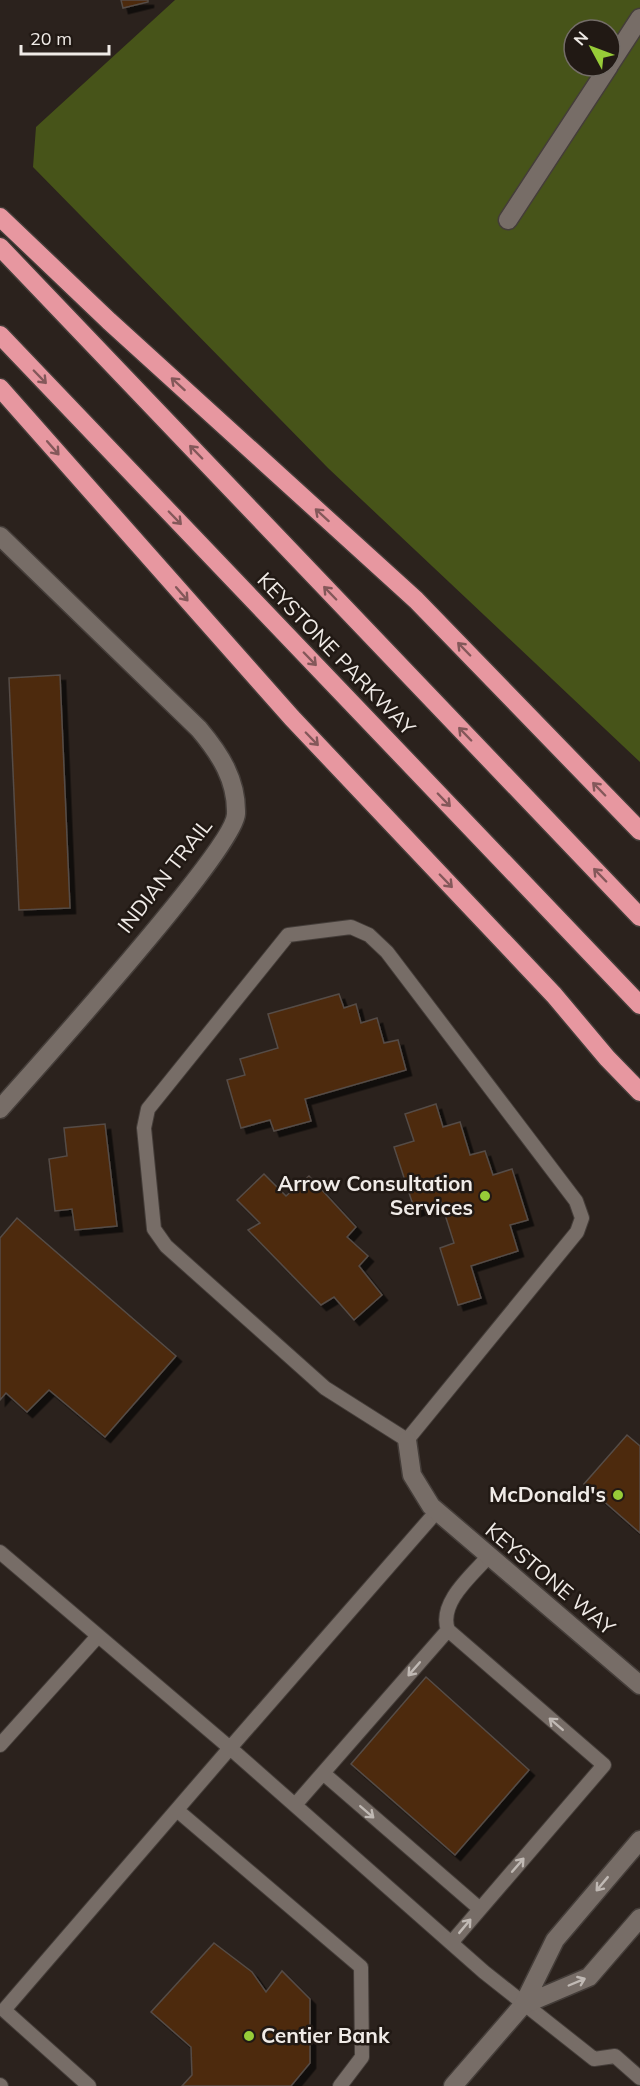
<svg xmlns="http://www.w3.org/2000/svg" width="640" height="2086" font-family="Mulish,sans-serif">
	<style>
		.forest { fill: #475419; fill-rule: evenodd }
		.building { fill: #4d290d; stroke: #554c46; stroke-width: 1.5; filter: url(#shadow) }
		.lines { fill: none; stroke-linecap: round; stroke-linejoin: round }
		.lane-casing { stroke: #443d39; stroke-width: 16 }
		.street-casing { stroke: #443d39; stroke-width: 21 }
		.secondary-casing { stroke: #443d39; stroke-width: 21 }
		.highway-casing { stroke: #443d39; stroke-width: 21 }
		.lane { stroke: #776d67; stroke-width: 14 }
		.street { stroke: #776d67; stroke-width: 18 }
		.secondary { stroke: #776d67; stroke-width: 18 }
		.highway { stroke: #e797a0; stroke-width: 18 }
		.oneway { stroke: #84585a }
		.oneway2 { stroke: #c0b9b4 }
		.poi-dot { fill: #97cc38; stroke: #211914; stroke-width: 2 }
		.labels { text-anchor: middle; stroke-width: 5; stroke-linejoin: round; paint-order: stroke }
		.street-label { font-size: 21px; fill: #f0ebe7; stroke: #211914 }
		.poi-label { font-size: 21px; font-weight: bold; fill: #f0ebe7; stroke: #211914; text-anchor: end }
	</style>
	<defs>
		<filter id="shadow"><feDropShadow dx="5.5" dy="5.5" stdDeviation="0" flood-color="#0009"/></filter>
	</defs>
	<rect width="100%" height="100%" fill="#2b221d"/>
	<path class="forest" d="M175,0H640V762L328,468L33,167L36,127ZM574,30H610V66H574Z"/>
	<path class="building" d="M121,0H148V2L123,8Z
		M60,675L70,908L19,910L9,678Z
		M339,994L344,1008L356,1004L361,1023L377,1018L384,1043L398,1040L406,1070L305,1099L311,1121L274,1131L270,1120L241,1128L227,1080L245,1075L240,1059L278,1048L268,1014Z
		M436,1104L443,1127L460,1122L470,1155L485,1151L493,1175L512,1169L528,1220L510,1225L518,1251L471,1266L481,1298L458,1305L440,1248L454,1243L441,1202L415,1211L394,1147L414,1141L405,1114Z
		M105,1124L117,1226L75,1230L72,1209L55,1211L49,1159L67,1156L64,1128Z
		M264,1174L286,1196L309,1176L356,1227L347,1237L368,1256L359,1266L382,1295L354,1320L334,1297L321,1305L248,1230L260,1223L237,1200Z
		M17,1218L176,1356L105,1437L49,1390L27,1412L6,1393L0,1400V1238Z
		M627,1435L640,1446V1533L584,1484Z
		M426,1677L529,1770L455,1855L351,1764Z
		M214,1943L252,1972L266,1992L282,1971L310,1999V2063L291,2086H182L192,2075L191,2047L151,2012Z"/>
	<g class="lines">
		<defs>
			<path id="lane" d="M351,927L369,935L387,952L576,1201L582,1218L577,1232L407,1440L325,1388L166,1246L154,1229L144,1128L148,1109L288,935Z
				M437,1511L230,1748L484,1972L594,2059L615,2056L640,2078
				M0,1552L230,1748L4,2010L89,2086
				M448,1630C438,1603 472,1575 488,1557
				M0,1745L98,1636
				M323,1773L480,1909
				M295,1805L448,1630L604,1765L451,1943
				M178,1811L361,1967L362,2057L340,2086
				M0,2085L1,2086"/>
			<path id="street" d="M610,64L640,18
				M508,220L609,66
				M0,536L199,729C220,754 237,780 236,814C235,848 35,1069 0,1109
				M407,1440L412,1475L431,1506L640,1685"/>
			<path id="secondary" d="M523,2005L589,1977L640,1918
				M453,2086L523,2005L555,1940L640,1840"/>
			<path id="highway" d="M0,217L109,321L416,600L640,831
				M0,247L640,917
				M0,335L640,1005
				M0,388L292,718L554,995L607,1058L640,1092"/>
		</defs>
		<use href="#lane" class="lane-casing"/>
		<use href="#street" class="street-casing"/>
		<use href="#secondary" class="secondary-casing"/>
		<use href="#highway" class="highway-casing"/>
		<use href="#lane" class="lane"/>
		<use href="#street" class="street"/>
		<use href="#secondary" class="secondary"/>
		<use href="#highway" class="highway"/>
	</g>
	<defs><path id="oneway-shaft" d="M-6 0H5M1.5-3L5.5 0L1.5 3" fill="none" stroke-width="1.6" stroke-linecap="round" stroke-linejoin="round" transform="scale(1.5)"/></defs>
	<g class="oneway">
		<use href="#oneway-shaft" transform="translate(40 377) rotate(46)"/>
		<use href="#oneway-shaft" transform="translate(178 384) rotate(-138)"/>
		<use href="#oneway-shaft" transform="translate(53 448) rotate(49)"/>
		<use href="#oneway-shaft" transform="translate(196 452) rotate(-134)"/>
		<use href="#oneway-shaft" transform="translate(322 515) rotate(-138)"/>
		<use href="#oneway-shaft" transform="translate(175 518) rotate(46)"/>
		<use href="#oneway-shaft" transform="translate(330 593) rotate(-134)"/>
		<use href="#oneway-shaft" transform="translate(182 594) rotate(49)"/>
		<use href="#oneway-shaft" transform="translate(464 649) rotate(-134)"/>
		<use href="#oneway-shaft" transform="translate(310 659) rotate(46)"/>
		<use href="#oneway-shaft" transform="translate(465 734) rotate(-134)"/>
		<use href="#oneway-shaft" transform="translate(312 739) rotate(46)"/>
		<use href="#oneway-shaft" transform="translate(599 789) rotate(-134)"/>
		<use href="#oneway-shaft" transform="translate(444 800) rotate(46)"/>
		<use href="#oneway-shaft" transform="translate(600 875) rotate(-134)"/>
		<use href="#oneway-shaft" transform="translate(446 881) rotate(46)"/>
	</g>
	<g class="oneway2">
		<use href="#oneway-shaft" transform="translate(414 1669) rotate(131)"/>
		<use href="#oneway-shaft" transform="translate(556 1724) rotate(-139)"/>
		<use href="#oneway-shaft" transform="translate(367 1812) rotate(41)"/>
		<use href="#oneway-shaft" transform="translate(518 1865) rotate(-49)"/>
		<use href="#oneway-shaft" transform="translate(602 1884) rotate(130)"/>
		<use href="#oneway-shaft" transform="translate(465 1926) rotate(-50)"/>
		<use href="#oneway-shaft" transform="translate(577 1982) rotate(-23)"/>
	</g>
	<g class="poi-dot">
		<circle cx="485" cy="1196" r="6"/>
		<circle cx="618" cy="1495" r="6"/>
		<circle cx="249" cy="2036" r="6"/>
	</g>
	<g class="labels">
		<g class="street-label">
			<text transform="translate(336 654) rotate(46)" y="7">KEYSTONE PARKWAY</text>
			<text transform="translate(165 876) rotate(-52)" y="7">INDIAN TRAIL</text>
			<text transform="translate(550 1579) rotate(40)" y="7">KEYSTONE WAY</text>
		</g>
		<g class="poi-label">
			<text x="473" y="1191">Arrow Consultation<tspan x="473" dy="24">Services</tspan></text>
			<text x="606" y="1502">McDonald's</text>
			<text x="261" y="2043" text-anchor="start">Centier Bank</text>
		</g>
	</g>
	<g transform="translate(592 48) rotate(311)"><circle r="28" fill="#211914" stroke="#746d68" stroke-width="1.5"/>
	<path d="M0-4.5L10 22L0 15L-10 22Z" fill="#97cc38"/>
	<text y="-9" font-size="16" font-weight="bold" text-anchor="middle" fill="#f0ebe7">N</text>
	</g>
	<path d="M21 45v9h88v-9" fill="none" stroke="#f0ebe7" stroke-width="3"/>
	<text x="30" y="45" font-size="18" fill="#f0ebe7" stroke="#211914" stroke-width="4.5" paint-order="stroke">20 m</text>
</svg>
